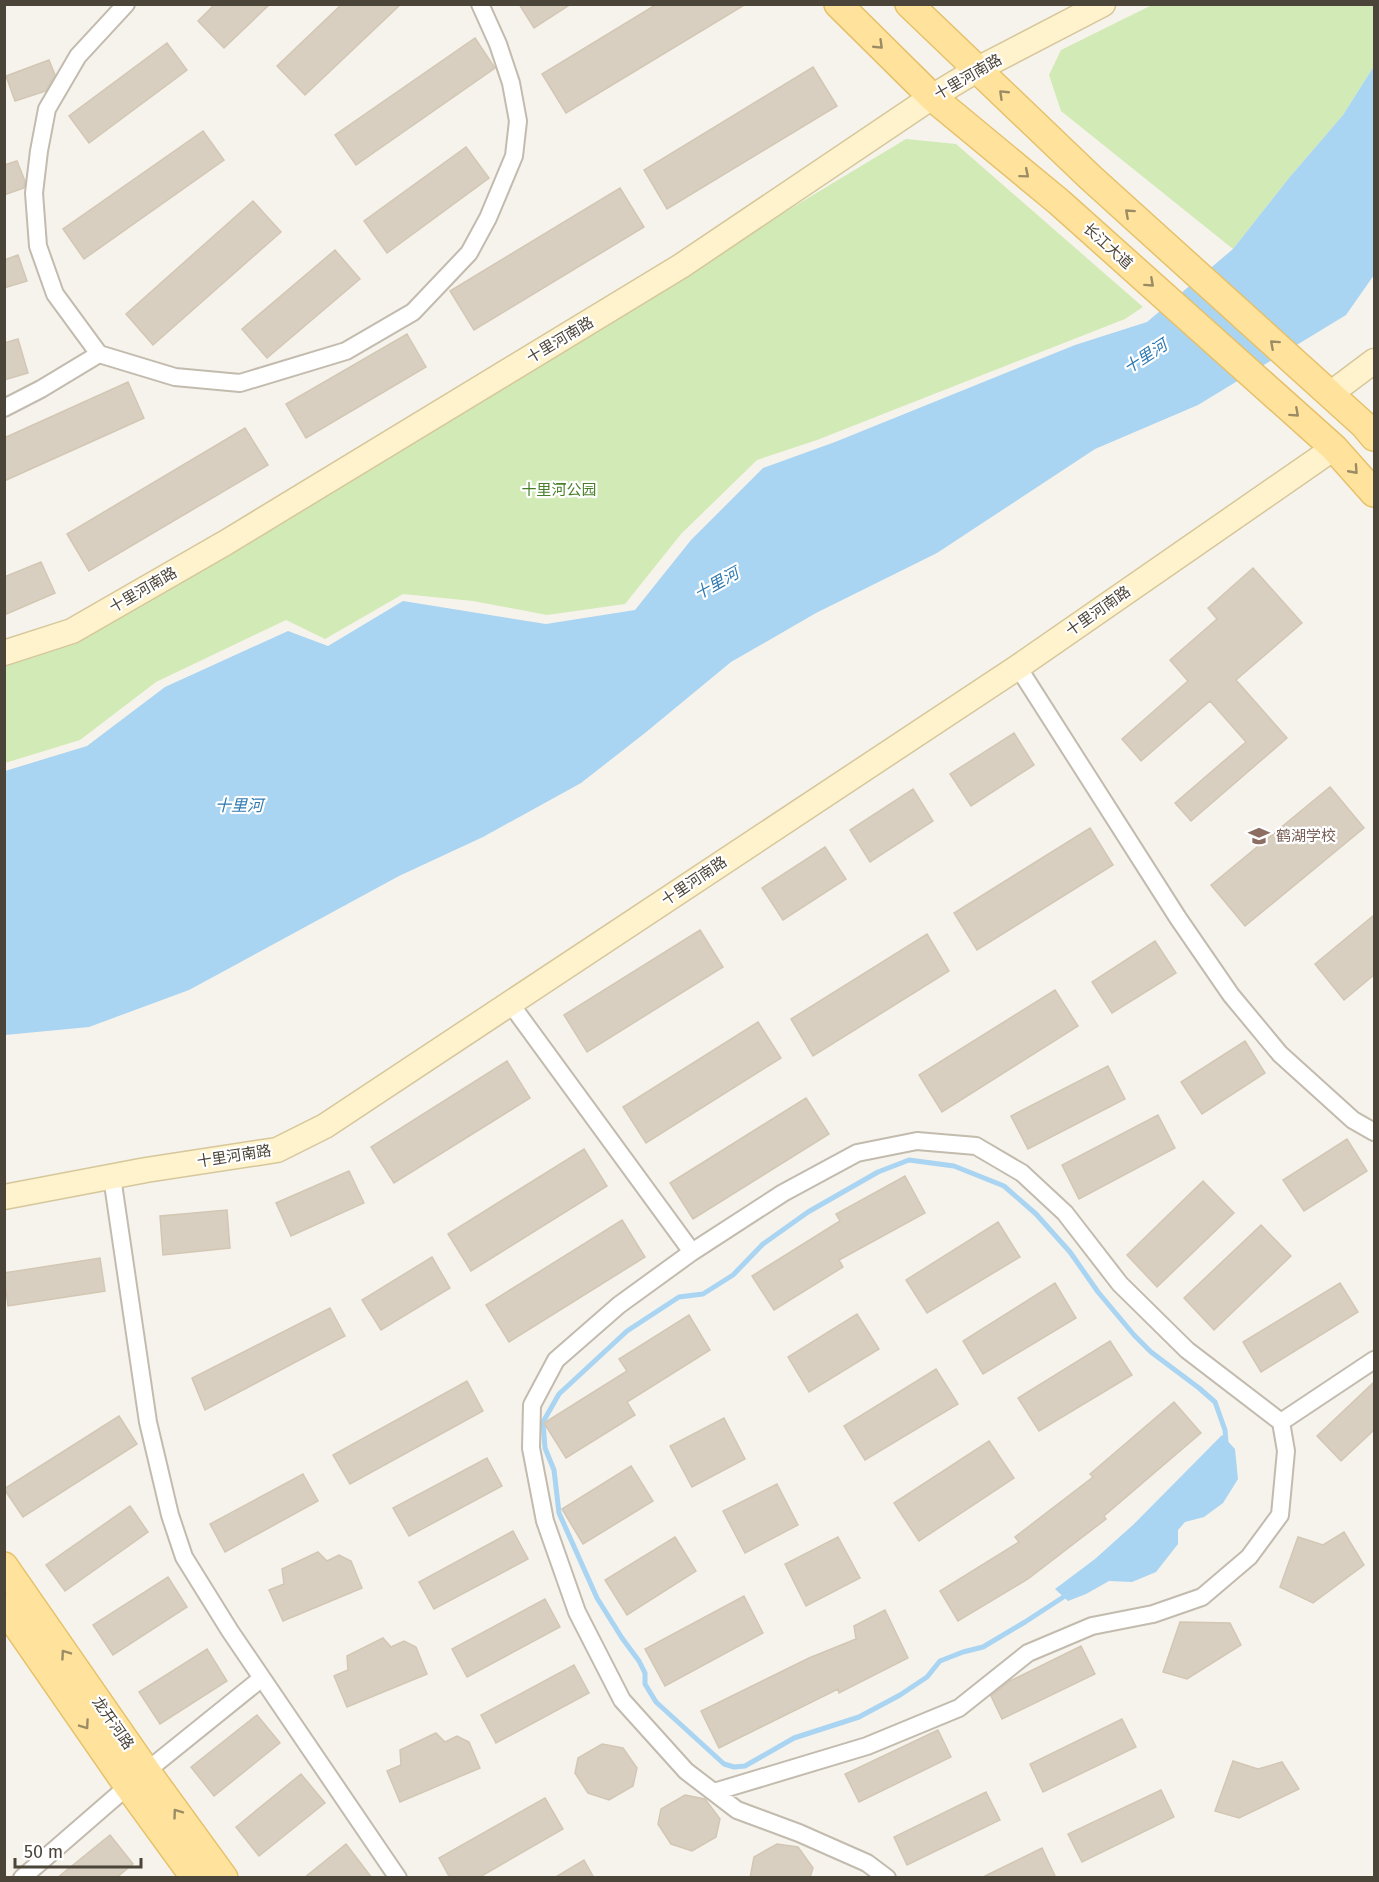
<svg xmlns="http://www.w3.org/2000/svg" width="1379" height="1882" font-family="'Fira Sans','Noto Sans SC',sans-serif">
	<style>
		.green { fill: #d2eab5 }
		.water { fill: #a9d4f2 }
		.lines { fill: none; stroke-linecap: round; stroke-linejoin: round }
		.stream { stroke: #a9d4f2; stroke-width: 5 }
		.building { fill: #d8cfc1; stroke: #d3c7b4; stroke-width: 1.5 }
		.street-casing { stroke: #c2bbae; stroke-width: 20 }
		.secondary-casing { stroke: #d6c79b; stroke-width: 27 }
		.primary-casing { stroke: #e6c16a; stroke-width: 30 }
		.street { stroke: #fff; stroke-width: 16 }
		.secondary { stroke: #fff3cd; stroke-width: 24 }
		.primary { stroke: #ffe39c; stroke-width: 27 }
		.oneway { stroke: #9c8c66 }
		.labels { text-anchor: middle; stroke-width: 4.5; stroke-linejoin: round; paint-order: stroke }
		.street-label { font-size: 15px; fill: #4b4439; stroke: #fff }
		.park-label { font-size: 15px; fill: #4a7f2a; stroke: #fff }
		.education-label { font-size: 15px; fill: #785e54; stroke: #fff; text-anchor: start }
		.water-label { font-size: 16px; font-style: italic; fill: #2e7ab2; stroke: #fff }
	</style>
	<rect width="100%" height="100%" fill="#f6f3ec"/>
	<path class="green" d="M1152,5H1374V66L1343,115L1289,178L1233,249L1061,111L1049,75L1061,50Z
		M906,139L956,144L1143,307L1125,319L817,440L757,460L681,534L625,604L547,615L473,601L403,594L325,639L286,620L156,682L80,740L5,763L4,664L74,640Z"/>
	<path class="water" d="M1374,66V275L1346,315L1198,405L1095,449L937,553L816,613L731,662L645,733L581,783L483,837L399,876L189,990L89,1027L5,1035V771L87,746L165,687L288,631L328,646L403,601L546,624L635,610L691,540L763,468L835,442L1075,345L1147,322L1233,249L1289,178L1343,115Z
		M1222,1435L1235,1449L1238,1479L1223,1503L1204,1517L1185,1522L1178,1530V1544L1156,1572L1132,1582L1109,1581L1086,1594L1068,1601L1055,1589L1095,1559L1134,1524Z"/>
	<g class="lines">
		<path class="stream" d="M909,1160L954,1166L1004,1186L1036,1214L1070,1252L1098,1292L1134,1335L1151,1352L1199,1388L1215,1402L1225,1430L1227,1455L1222,1468L1212,1483L1131,1553L1025,1622L983,1647L963,1652L940,1661L927,1677L900,1695L859,1717L794,1738L745,1766L734,1767L724,1764L656,1702L645,1684V1673L639,1661L622,1638L597,1598L559,1513L554,1470L545,1448L543,1422L559,1394L627,1331L679,1297L703,1294L733,1275L763,1244L808,1212L878,1172Z"/>
	</g>
	<path class="building" d="M215,4H270L224,48L198,21Z
		M342,4H401L305,95L277,66Z
		M519,4H571L534,28Z
		M657,4H746L566,113L542,74Z
		M475,38L495,68L356,165L335,135Z
		M167,43L187,70L89,143L69,116Z
		M49,60L55,75L46,91L15,101L6,76Z
		M813,67L837,106L667,209L644,170Z
		M203,131L224,160L84,259L63,229Z
		M466,147L489,178L387,253L364,221Z
		M17,161L25,181L24,188L4,195V165Z
		M620,188L644,227L474,330L450,291Z
		M253,201L281,232L153,345L126,314Z
		M335,250L360,279L267,358L242,329Z
		M18,255L27,281L4,288V260Z
		M407,334L426,367L306,438L286,404Z
		M18,339L28,373L4,380V343Z
		M128,382L144,418L4,481V438Z
		M245,428L268,465L89,571L67,534Z
		M41,562L55,593L4,615V577Z
		M1253,568L1302,623L1236,680L1287,738L1191,821L1175,803L1246,742L1210,701L1141,761L1122,739L1188,681L1170,660L1217,619L1208,608Z
		M1014,733L1034,765L971,806L950,774Z
		M1330,787L1364,828L1245,926L1211,885Z
		M913,789L933,821L870,862L850,830Z
		M1090,828L1113,865L977,950L954,913Z
		M825,847L846,879L783,920L762,888Z
		M1374,915V975L1344,1000L1315,964Z
		M700,930L723,967L587,1052L564,1015Z
		M927,934L949,971L813,1056L791,1019Z
		M1155,941L1176,973L1112,1013L1092,982Z
		M1055,990L1078,1026L942,1112L919,1075Z
		M758,1022L781,1058L646,1143L623,1107Z
		M1245,1041L1265,1073L1202,1114L1181,1082Z
		M507,1061L530,1098L394,1183L371,1147Z
		M1108,1066L1125,1099L1028,1149L1011,1116Z
		M806,1098L829,1134L693,1219L670,1183Z
		M1158,1115L1175,1148L1079,1199L1062,1165Z
		M1347,1139L1367,1171L1304,1211L1283,1180Z
		M584,1149L607,1186L471,1271L448,1234Z
		M349,1171L364,1203L291,1236L276,1203Z
		M905,1176L925,1213L839,1260L843,1267L774,1310L752,1276L840,1221L836,1214Z
		M1203,1181L1234,1213L1157,1287L1127,1255Z
		M227,1210L230,1248L163,1255L160,1216Z
		M622,1220L645,1257L509,1342L486,1305Z
		M998,1222L1020,1257L927,1313L906,1280Z
		M1261,1225L1291,1256L1214,1330L1184,1298Z
		M432,1257L450,1288L381,1330L362,1300Z
		M100,1258L105,1291L8,1306L4,1273Z
		M1055,1283L1076,1318L983,1374L963,1341Z
		M1340,1283L1358,1312L1261,1372L1243,1342Z
		M330,1308L345,1336L205,1410L192,1378Z
		M857,1314L879,1349L809,1392L788,1357Z
		M689,1315L710,1350L627,1402L635,1415L566,1458L544,1423L627,1371L619,1359Z
		M1110,1341L1132,1375L1039,1431L1018,1398Z
		M936,1369L958,1404L865,1460L844,1426Z
		M467,1381L483,1411L350,1484L333,1455Z
		M1374,1382V1430L1341,1461L1317,1436Z
		M1174,1402L1201,1433L1104,1516L1106,1519L1028,1579L958,1621L940,1591L1019,1542L1015,1537L1093,1477L1090,1474Z
		M119,1416L137,1444L23,1517L4,1489Z
		M724,1418L745,1459L692,1487L670,1446Z
		M989,1441L1014,1478L919,1541L894,1503Z
		M487,1458L502,1486L409,1536L393,1508Z
		M631,1466L653,1501L583,1544L562,1509Z
		M303,1474L318,1501L225,1552L210,1524Z
		M777,1484L798,1525L745,1553L723,1511Z
		M130,1506L148,1532L65,1591L46,1565Z
		M513,1531L528,1559L434,1609L419,1582Z
		M1344,1532L1364,1565L1313,1603L1280,1587L1298,1537L1323,1545Z
		M675,1537L696,1571L627,1615L605,1580Z
		M838,1537L860,1578L806,1606L785,1564Z
		M318,1552L327,1561L339,1555L351,1561L362,1588L283,1621L269,1590L284,1584L282,1569Z
		M168,1577L187,1607L113,1655L93,1625Z
		M744,1596L763,1633L665,1686L645,1649Z
		M545,1599L560,1627L467,1677L452,1649Z
		M885,1610L908,1658L839,1693L838,1689L719,1748L701,1711L809,1658L856,1639L854,1626Z
		M1180,1622L1230,1623L1241,1645L1187,1679L1163,1672Z
		M383,1638L391,1647L404,1641L416,1647L427,1674L347,1707L334,1676L348,1670L347,1656Z
		M1081,1646L1095,1674L1002,1719L991,1696L1010,1681Z
		M207,1649L227,1681L160,1724L139,1692Z
		M574,1665L589,1693L496,1743L481,1715Z
		M257,1715L280,1743L214,1796L191,1767Z
		M1122,1719L1136,1747L1043,1792L1030,1764Z
		M938,1730L951,1757L859,1802L845,1774Z
		M436,1733L445,1742L457,1736L469,1742L480,1768L400,1802L387,1771L401,1765L400,1750Z
		M602,1744L623,1748L637,1768L633,1786L609,1800L588,1793L575,1773L578,1758Z
		M1233,1761L1258,1769L1282,1762L1299,1789L1239,1818L1215,1811Z
		M301,1774L325,1803L259,1856L236,1827Z
		M1161,1790L1174,1817L1082,1862L1068,1834Z
		M986,1792L1000,1820L907,1865L894,1837Z
		M685,1795L705,1799L720,1819L716,1837L692,1851L671,1844L658,1824L661,1809Z
		M545,1798L563,1829L478,1878H450L439,1858Z
		M110,1835L133,1864L116,1878H57Z
		M346,1844L372,1878H304Z
		M777,1844L798,1847L813,1868L810,1878H750L754,1857Z
		M1042,1848L1056,1878H981Z
		M584,1860L594,1878H554Z"/>
	<g class="lines">
		<defs>
			<path id="street" d="M126,4L78,56L47,109L39,151L34,193L38,246L55,294L99,354L175,377L240,383L346,351L413,312L469,253L488,218L514,156L518,121L511,83L498,44L480,4
				M4,408L41,389L99,354
				M1018,667L1178,918L1231,995L1280,1054L1353,1120L1374,1132
				M510,1003L692,1252
				M112,1177L148,1422L170,1515L184,1557L230,1631L398,1878
				M714,1792L867,1746L959,1708L1028,1653L1092,1626L1153,1614L1202,1597L1249,1557L1280,1515L1286,1451L1281,1422L1374,1360
				M22,1878L128,1786L262,1678
				M887,1878L867,1863L799,1833L737,1810L686,1771L622,1700L577,1612L545,1521L531,1448L532,1405L556,1360L619,1305L692,1252L783,1193L857,1153L917,1141L976,1146L1022,1173L1065,1213L1120,1284L1187,1350L1281,1422"/>
			<path id="secondary" d="M1330,394L1374,361
				M4,653L72,631L225,543L681,266L932,97L978,69L1103,4
				M4,1197L146,1170L277,1150L325,1126L1018,667L1334,448"/>
			<path id="primary" d="M838,4L932,97L1059,202L1334,448L1374,493
				M909,4L1091,178L1364,425L1374,437
				M4,1566L147,1772L224,1878
				M4,1607L128,1786L195,1878"/>
		</defs>
		<use href="#street" class="street-casing"/>
		<use href="#secondary" class="secondary-casing"/>
		<use href="#primary" class="primary-casing"/>
		<use href="#street" class="street"/>
		<use href="#secondary" class="secondary"/>
		<use href="#primary" class="primary"/>
	</g>
	<defs><path id="oneway-chevron" d="M-2-3.5L2.5 0L-2 3.5" fill="none" stroke-width="1.6" stroke-linecap="round" stroke-linejoin="round" transform="scale(1.5)"/></defs>
	<g class="oneway">
		<use href="#oneway-chevron" transform="translate(879 45) rotate(44)"/>
		<use href="#oneway-chevron" transform="translate(1003 94) rotate(-136)"/>
		<use href="#oneway-chevron" transform="translate(1025 174) rotate(40)"/>
		<use href="#oneway-chevron" transform="translate(1129 213) rotate(-138)"/>
		<use href="#oneway-chevron" transform="translate(1150 283) rotate(42)"/>
		<use href="#oneway-chevron" transform="translate(1274 344) rotate(-138)"/>
		<use href="#oneway-chevron" transform="translate(1295 413) rotate(42)"/>
		<use href="#oneway-chevron" transform="translate(1354 470) rotate(48)"/>
		<use href="#oneway-chevron" transform="translate(65 1654) rotate(-125)"/>
		<use href="#oneway-chevron" transform="translate(85 1725) rotate(55)"/>
		<use href="#oneway-chevron" transform="translate(177 1813) rotate(-126)"/>
	</g>
	<defs>
		<symbol id="school-bare" viewBox="-9 -9 18 18"><path d="M0-5L7-2L0 1L-7-2ZM-4 1L0 2.5L4 1V4Q0 6-4 4Z" fill="#8d6e63" stroke="#fff" stroke-width="2.5" paint-order="stroke"/></symbol>
	</defs>
	<g fill-rule="evenodd">
		<use href="#school-bare" x="1244" y="821" width="30" height="30"/>
	</g>
	<g class="labels">
		<g class="street-label">
			<text transform="translate(968 77) rotate(-30)" y="5">十里河南路</text>
			<text transform="translate(1108 246) rotate(42)" y="5">长江大道</text>
			<text transform="translate(560 340) rotate(-31)" y="5">十里河南路</text>
			<text transform="translate(143 590) rotate(-30)" y="5">十里河南路</text>
			<text transform="translate(1098 611) rotate(-35)" y="5">十里河南路</text>
			<text transform="translate(694 881) rotate(-34)" y="5">十里河南路</text>
			<text transform="translate(234 1156) rotate(-9)" y="5">十里河南路</text>
			<text transform="translate(113 1723) rotate(55)" y="5">龙开河路</text>
		</g>
		<g class="park-label">
			<text x="559" y="495">十里河公园</text>
		</g>
		<g class="education-label">
			<text x="1276" y="841">鹤湖学校</text>
		</g>
		<g class="water-label">
			<text transform="translate(1145 356) rotate(-33)" y="6">十里河</text>
			<text transform="translate(716 583) rotate(-29)" y="6">十里河</text>
			<text x="239" y="811">十里河</text>
		</g>
	</g>
	<rect width="1379" height="1882" fill="none" stroke="#4b4439" stroke-width="12"/>
	<path d="M15 1858v9h126v-9" fill="none" stroke="#4b4439" stroke-width="3"/>
	<text x="24" y="1858" font-size="18" fill="#4b4439" stroke="#ffffff" stroke-width="4.5" paint-order="stroke">50 m</text>
</svg>
